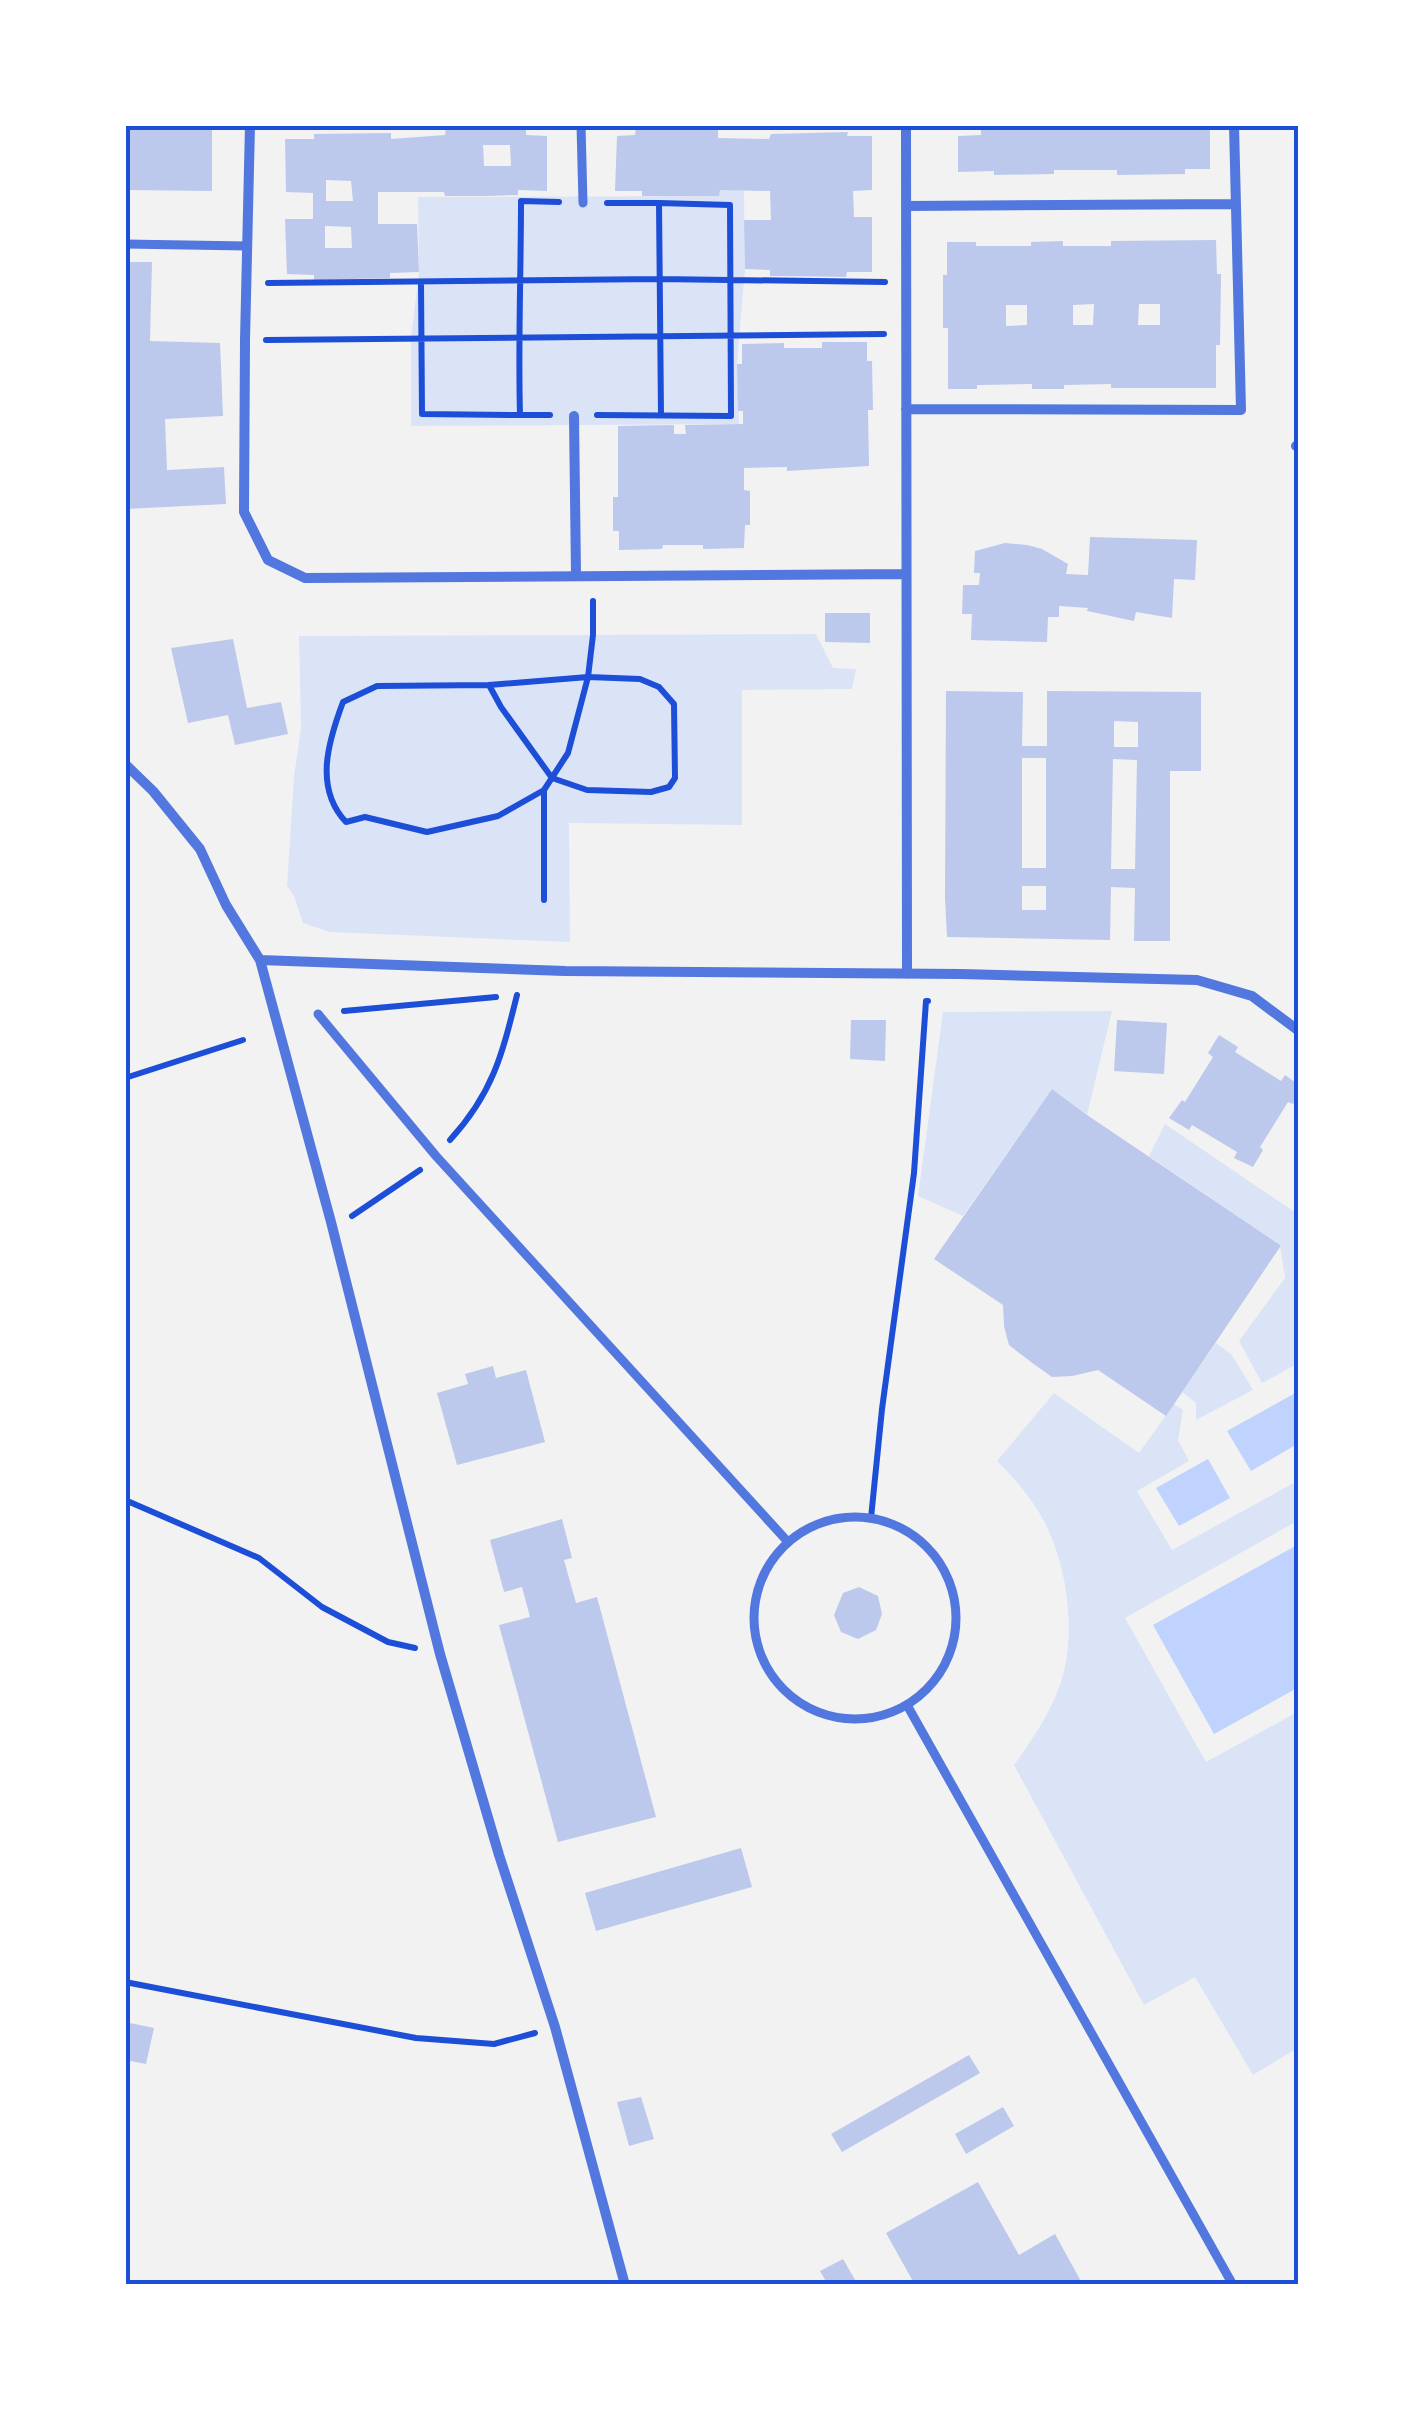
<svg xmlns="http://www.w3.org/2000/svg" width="1424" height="2410" font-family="Poppins,sans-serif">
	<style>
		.green { fill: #dbe4f7 }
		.water { fill: #bfd3fe }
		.building { fill: #bdc9ec; fill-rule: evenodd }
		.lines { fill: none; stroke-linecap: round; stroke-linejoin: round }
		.path { stroke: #1d4ed8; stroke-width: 6 }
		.pedestrian { stroke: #5277de; stroke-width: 9 }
		.minor { stroke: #5277de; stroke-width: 10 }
		.neatline { fill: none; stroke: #1d4ed8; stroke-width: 4 }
	</style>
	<rect width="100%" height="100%" fill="#f2f2f2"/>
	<path class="green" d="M720,190H744L745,269L737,364L739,424L411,426V338L419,272L418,197L718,196Z
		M816,634L833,668L856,669L852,689L742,690V825L569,823L570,942L330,932L303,923L294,896L287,886L294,777L301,728L299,636Z
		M1112,1011L1087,1115L1052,1089L963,1216L918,1196L943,1012Z
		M1165,1124L1299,1215V1363L1262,1383L1239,1341L1285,1278L1280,1245L1149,1156Z
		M1216,1343L1232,1355L1253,1390L1196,1420V1403L1182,1392Z
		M1054,1393L1139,1453L1174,1404L1183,1410L1178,1440L1189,1461L1137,1491L1172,1550L1299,1480V1520L1125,1618L1206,1762L1299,1711V2047L1253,2075L1195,1977L1144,2005L1014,1765C1032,1740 1049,1715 1060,1685C1077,1636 1068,1567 1044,1521C1032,1499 1015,1479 997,1461Z"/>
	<path class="water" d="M1299,1391V1443L1251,1471L1227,1431Z
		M1208,1459L1230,1498L1179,1526L1156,1488Z
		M1299,1544V1687L1214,1734L1153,1625Z"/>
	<path class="building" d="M125,125H212V191L125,190Z
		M446,125H526V135L547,136V191L518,190V195L486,196H445L444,192H378V224H417L419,272L390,273V278L314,280V275L287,274L285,219H313V193L286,192L285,139H314V134L391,133V139L445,135ZM483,145H510L511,166H484ZM326,180L351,181L353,201H326ZM325,226L351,227L352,248H325Z
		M636,125H718V138L769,139L771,134L848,132L847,136H872V190L853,191L854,217H872V272H847L846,277L781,276H770V270L745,269L744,220H771L770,191L720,190L719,196H642V191H615L617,136L635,135Z
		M981,125H1187V130H1210V169H1185V174L1117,175V170H1054V174L994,175V171L958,172V136L981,135Z
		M1216,240L1217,274H1221L1220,345H1216V388H1111V384L1064,385V389H1032V384L983,385H977V389H948V328H943V275H947V242H976V246H1031V242L1063,241V246H1111V241ZM1094,304L1093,325H1073V305ZM1139,304H1160V325H1138ZM1006,305H1027V325L1006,326Z
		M125,262H152L150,341L220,343L223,416L165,419L167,470L224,467L226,504L125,509Z
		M822,342H867V361H872L873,410H868L869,466L787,471V467L744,468V490L750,491V525H745L744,548L703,549V545H663L662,549L619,550V531H613V497H618V426L674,425V434H686L685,425L743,424V411H738L737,364H742V344L784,343V348H822Z
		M1090,537L1197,540L1195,580L1174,579L1172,618L1136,612L1134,621L1087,611L1088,608L1059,606V617H1048L1047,642L971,640L972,614H962L963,585H979L980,573H974L975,551L1005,543L1027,545L1042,549L1068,564L1066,574L1088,575Z
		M825,613H870V643L825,642Z
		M233,639L247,708L281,702L288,734L235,745L228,715L188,723L171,648Z
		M946,691L1023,692L1022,746H1047V691L1201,692V771H1170V941H1134L1135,888L1111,887L1110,940L947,937L945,898ZM1114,721L1138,722V747H1114ZM1022,758H1046V868H1022ZM1113,759L1137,760L1135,869H1111ZM1022,886H1046V910H1022Z
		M851,1020H886L885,1061L850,1059Z
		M1117,1020L1167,1023L1164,1074L1114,1071Z
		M1219,1035L1238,1047L1235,1052L1281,1081L1285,1075L1299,1085V1095L1293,1104L1288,1102L1260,1147L1263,1150L1253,1167L1234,1158L1237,1152L1192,1125L1189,1130L1169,1118L1182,1100L1185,1102L1213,1057L1208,1053Z
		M1052,1089L1087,1115L1280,1245V1247L1166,1416L1098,1370L1072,1376L1052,1377L1031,1362L1009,1345L1004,1326L1003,1305L934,1259Z
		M493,1366L496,1378L526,1370L545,1442L457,1465L437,1393L468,1384L465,1374Z
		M562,1519L572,1558L564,1560L576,1603L597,1597L656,1817L558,1842L499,1625L530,1617L522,1587L504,1592L490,1540Z
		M859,1587L878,1596L882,1614L876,1630L858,1639L841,1632L834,1615L843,1593Z
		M741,1848L752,1887L596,1931L585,1893Z
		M125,2022L154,2028L146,2064L125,2060Z
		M969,2055L980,2073L842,2152L831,2134Z
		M641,2097L654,2139L629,2146L617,2102Z
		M1003,2107L1014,2126L966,2154L955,2134Z
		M978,2182L1019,2255L1055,2234L1083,2285H915L886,2233Z
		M843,2259L858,2285H828L820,2271Z"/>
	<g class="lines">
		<path class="path" d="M607,203H659L661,415
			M421,282L422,414L520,415
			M268,283L659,279L885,282
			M266,340L884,334
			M550,415H520C518,343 521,272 521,201L559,202
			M597,415L731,416L730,205L659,203
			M489,685L501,707L552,778L587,790L651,792L669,787L675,778L674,704L659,687L640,679L588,677L489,685L377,686L343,702C328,742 314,788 346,822L365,817L427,832L498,816L544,790
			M544,900V790L568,753L588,677L593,635V601
			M344,1011L496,997
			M125,1078L243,1040
			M450,1140C493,1093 502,1055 517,995
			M352,1216L420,1170
			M125,1500L259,1558L322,1607L388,1642L415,1648
			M871,1518L882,1409L914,1173L926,1001H928
			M125,1982L416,2038L494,2044L535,2033"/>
		<path class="pedestrian" d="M581,125L583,203
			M125,244L247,246
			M318,1014L436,1156L788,1542
			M754 1618a101 101 0 1 1 202 0a101 101 0 1 1-202 0Z
			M907,1705L1233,2285"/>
		<path class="minor" d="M250,125L245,340L244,512L268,560L305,578L906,574
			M906,125L907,974
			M906,206L1235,204
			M906,409L1241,410L1234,125
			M574,416L576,575
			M1296,446H1299
			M125,764L153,791L200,849L226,905L260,960L331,1222L440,1654L499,1855L555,2027L625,2285
			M260,960L565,971L961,974L1197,980L1252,996L1299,1031"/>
	</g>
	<rect width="1424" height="2410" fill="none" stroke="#ffffff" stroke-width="255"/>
	<rect x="128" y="128" width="1168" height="2154" class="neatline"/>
</svg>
